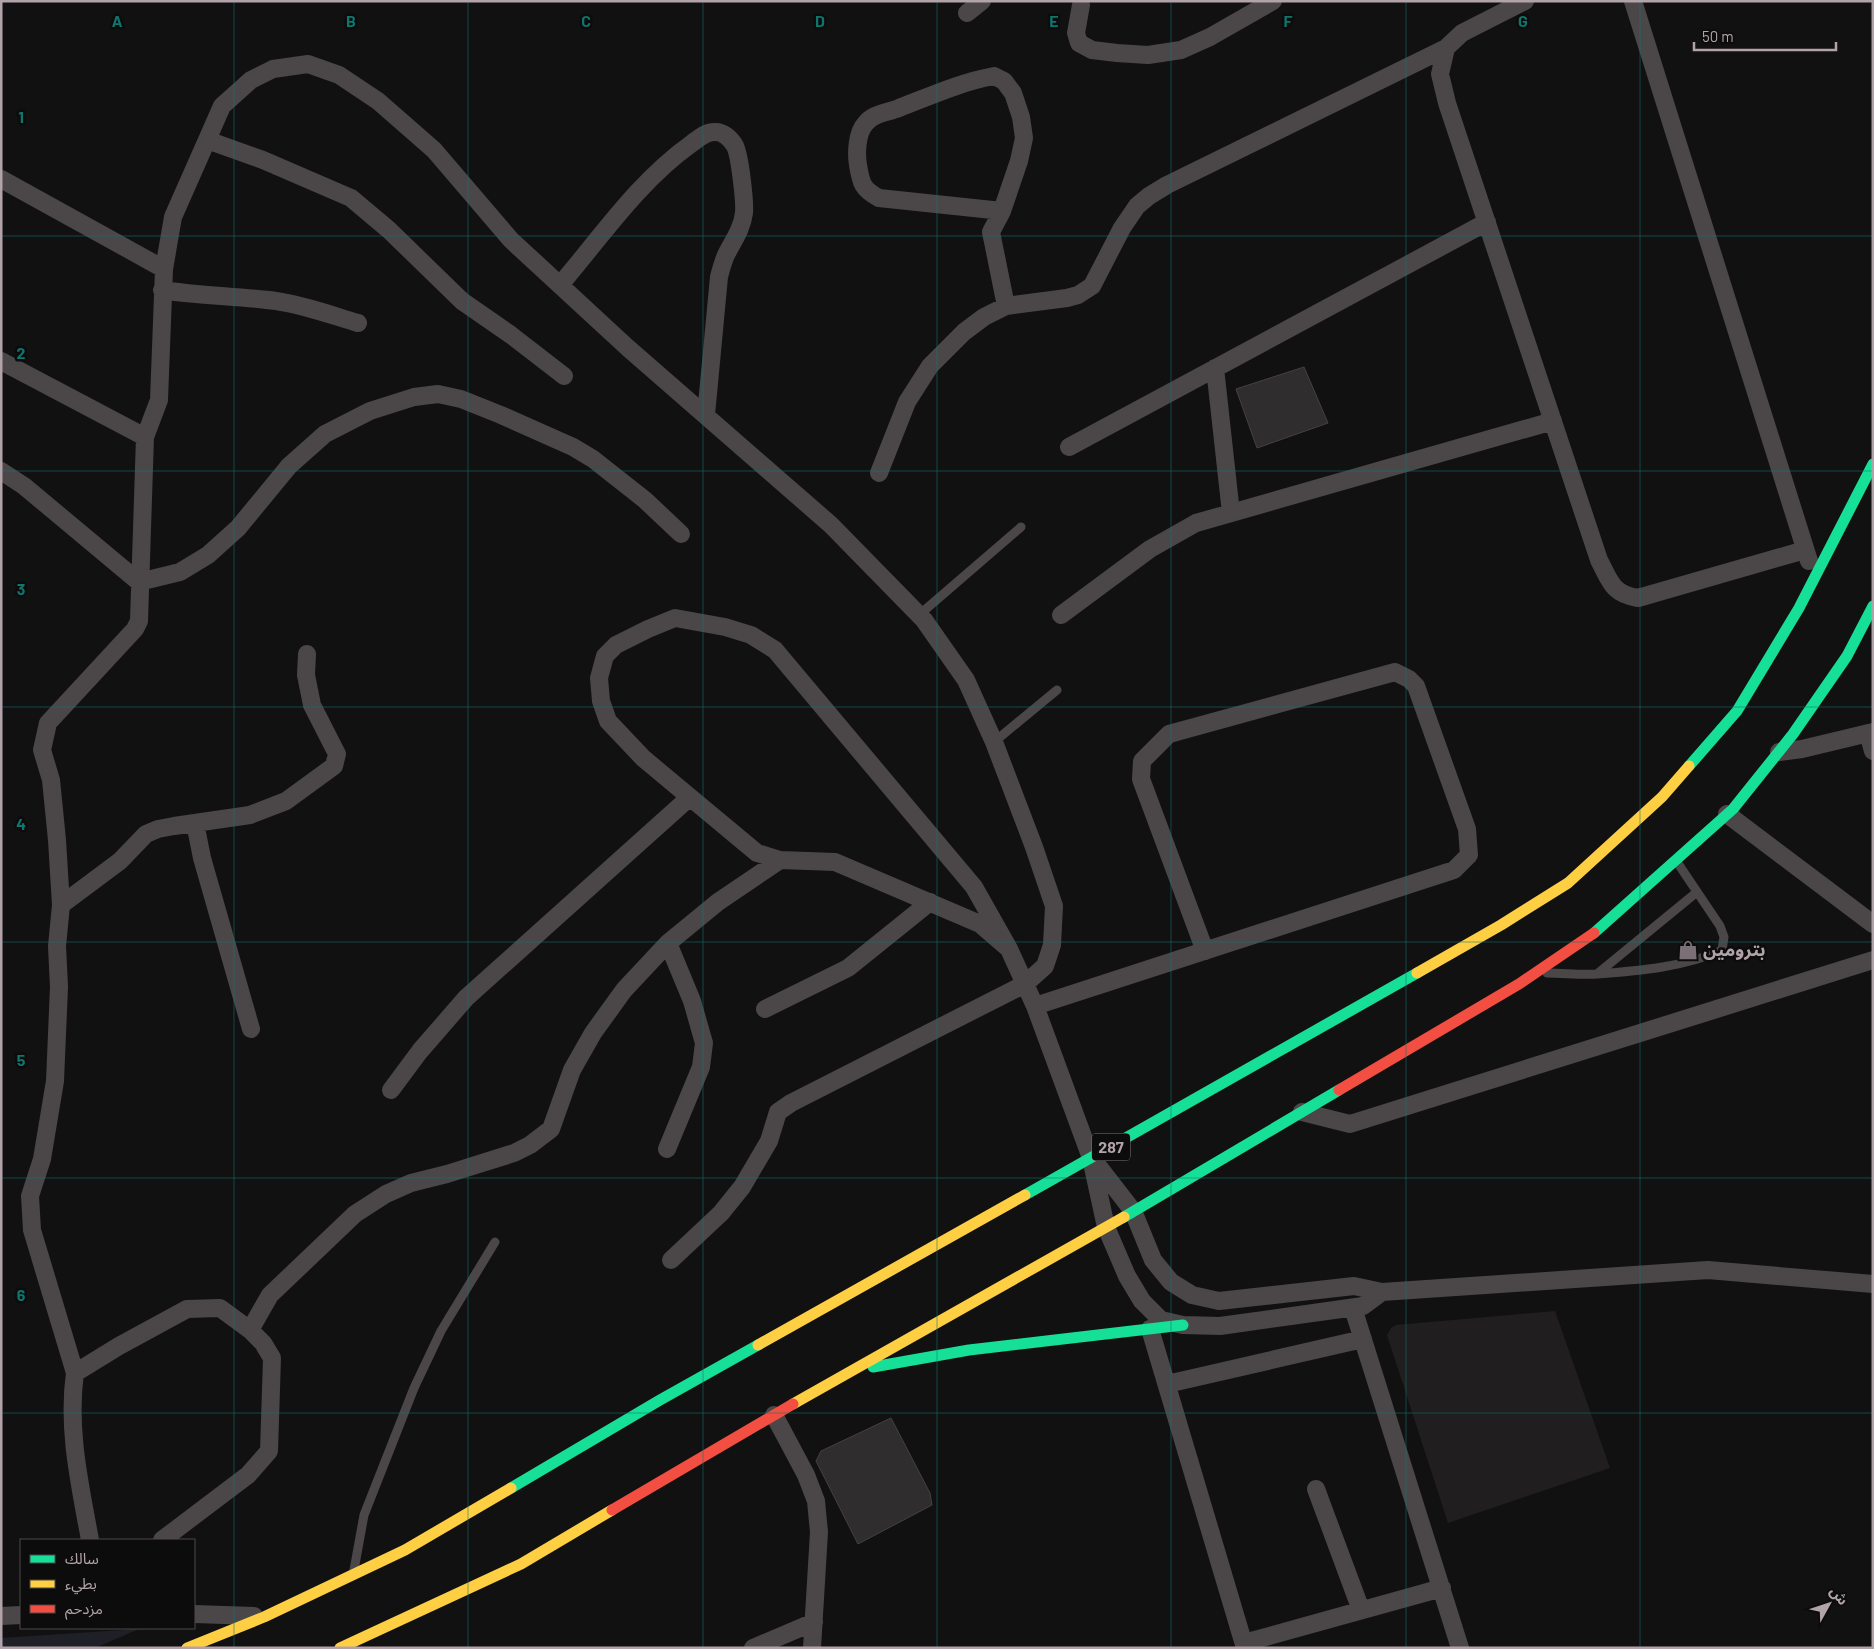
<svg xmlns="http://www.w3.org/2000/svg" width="1874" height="1649" font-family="Barlow,'Noto Sans Arabic',sans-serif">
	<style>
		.built { fill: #201e1e }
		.green { fill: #1f2027 }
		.building { fill: #302d2e; stroke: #454143 }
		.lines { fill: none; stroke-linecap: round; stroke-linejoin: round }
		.lane { stroke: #4b4749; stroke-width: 9 }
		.street { stroke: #4b4749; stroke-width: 18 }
		.fast { stroke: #16e098; stroke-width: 11 }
		.slow { stroke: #ffcf43; stroke-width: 11 }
		.jam { stroke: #f24e42; stroke-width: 11 }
		.grid { fill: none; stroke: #0f766e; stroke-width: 1; stroke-opacity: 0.55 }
		.labels { text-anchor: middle; stroke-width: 5; stroke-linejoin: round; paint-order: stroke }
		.shield { fill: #0d0c0c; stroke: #80767b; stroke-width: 1 }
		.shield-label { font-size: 16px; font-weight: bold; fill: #b2a3ab }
		.poi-label { font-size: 18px; font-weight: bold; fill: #b2a3ab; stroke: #0d0c0c; text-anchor: start }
		.grid-label { font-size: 16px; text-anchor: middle; font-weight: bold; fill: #0f766e; stroke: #0d0c0c; stroke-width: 5; stroke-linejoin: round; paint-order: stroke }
	</style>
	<rect width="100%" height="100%" fill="#121111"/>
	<path class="built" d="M1555,1311L1610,1468L1448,1523L1387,1335L1391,1328L1396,1325Z"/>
	<path class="green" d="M139,1629L95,1648H1V1638Z"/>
	<path class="building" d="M1304,367L1328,423L1257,448L1236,389Z
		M891,1418L930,1493L932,1505L858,1544L816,1461L821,1451Z"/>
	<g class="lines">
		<path class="lane" d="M919,615L1021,527
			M994,742L1057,690
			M1547,973C1564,973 1580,975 1597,974C1638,971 1685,967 1722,950L1724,937L1720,926L1677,862
			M1597,974L1697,892
			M354,1570L364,1515L414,1388L441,1331L495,1242"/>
		<path class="street" d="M1525,1L1462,33L1446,48L1440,74L1447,103L1599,560C1610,581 1612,594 1638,598L1805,550
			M1633,1L1809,561
			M1081,5L1076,33L1079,43L1092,50L1117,53L1148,55L1181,50L1210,37L1273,1
			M967,13L982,1
			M207,140L263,160L351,198L389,230L462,301L511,335L564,376
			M1,179L164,269
			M1002,211L879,198C862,189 861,183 858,165C856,153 857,133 865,124C873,113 887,113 899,108C930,96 961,82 994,76L1004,81L1013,93L1021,117L1024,138L1019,161L1002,211L991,232L1006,306
			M560,285C601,237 639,181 691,144C698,139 705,132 714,132C723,131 731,139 735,146C740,156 745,202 744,213C742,229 733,241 726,255C723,262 721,269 719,277L706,415
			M162,290C200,296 238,296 276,301C304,305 331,315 358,323
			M1,361L145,437
			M1215,368L1231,513
			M1069,447L1487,222
			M1,471L24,486L139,582L180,572L208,555L238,528L289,466L325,434L370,411L414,397L438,394L461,399L501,415L573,447L593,459L645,500L681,534
			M879,473L907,402L930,366L964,332L984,317L1006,306L1067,298L1078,295L1092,286L1122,228L1137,206L1149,196L1167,185L1446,48
			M1061,615L1150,549L1196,523L1553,421
			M1868,733L1873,751
			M1779,752L1802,749L1873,732
			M1727,814L1873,924
			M195,823L202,858L251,1029
			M61,905L120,861L146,834L158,829L174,826L250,815L286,801L334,766L337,754L312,705L306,675L307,654
			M1009,949L974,887L775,650L751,635L725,627L675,618L648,629L616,645L605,656L599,678L601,701L608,721L643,758L757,853L780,860L835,862L980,924L1009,949L1035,1006L1091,1158L1106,1227L1127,1276L1142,1301L1161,1320L1183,1325L1220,1326L1363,1306L1382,1292
			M1035,1006L1454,870L1469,855L1467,829L1416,686L1409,679L1395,672L1169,734L1142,761L1141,779L1205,951
			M765,1009L848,968L930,902
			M391,1090L420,1051L466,998L690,797
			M1302,1112L1350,1124L1873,960
			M667,1149L701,1067L704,1043L692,1001L668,943
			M1095,1162L1133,1211L1153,1260L1171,1282L1192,1295L1219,1301L1354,1286L1382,1292L1708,1270L1873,1284
			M1353,1308L1460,1648
			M1150,1329L1245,1648
			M250,1330L270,1295L355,1214L386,1194L411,1183L447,1174L514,1153L530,1145L551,1129L572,1070L593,1033L624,990L668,943L718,902L780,860
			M75,1373L32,1230L30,1196L42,1159L55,1081L59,987L57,946L61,905L57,840L51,780L42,750L48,723L135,629L139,621L145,437L159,400L164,269L173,217L222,106L251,80L273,69L308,64L339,75L378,101L434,150L511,240L628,348L831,525L924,620L966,680L994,742L1034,847L1054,906L1052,945L1045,966L1025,984L791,1103L778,1112L769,1141L742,1187L721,1213L671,1260
			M1167,1384L1363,1339
			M774,1415L806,1475L816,1501L819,1532L812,1648
			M1316,1489L1361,1610
			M90,1540C80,1485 67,1429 75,1373L119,1346L187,1309L220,1308L250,1330L263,1343L272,1358L269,1451L248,1475L162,1540
			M194,1614L254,1616
			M1,1616L21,1615
			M1244,1643L1442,1588
			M753,1648L814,1622"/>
		<path class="fast" d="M1689,766L1737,711L1799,608L1873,464
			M1594,933L1733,809L1793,734L1847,656L1873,606
			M1025,1195L1417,973
			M1124,1217L1339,1090
			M873,1367L969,1350L1183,1325
			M511,1488L660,1400L758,1345"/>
		<path class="slow" d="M1417,973L1501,925L1568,883L1662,797L1689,766
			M758,1345L1025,1195
			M793,1404L1124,1217
			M187,1648L264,1617L405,1550L511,1488
			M340,1648L521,1564L612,1510"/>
		<path class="jam" d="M1339,1090L1519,984L1594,933
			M612,1510L793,1404"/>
	</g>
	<path class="grid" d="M234,1V1648M468,1V1648M703,1V1648M937,1V1648M1171,1V1648M1406,1V1648M1640,1V1648M1,236H1873M1,471H1873M1,707H1873M1,942H1873M1,1178H1873M1,1413H1873"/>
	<defs>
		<symbol id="shop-bare" viewBox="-9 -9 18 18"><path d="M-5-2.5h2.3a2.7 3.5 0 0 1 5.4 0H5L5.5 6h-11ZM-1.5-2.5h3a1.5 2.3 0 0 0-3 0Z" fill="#7a7075" stroke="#0d0c0c" stroke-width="2.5" paint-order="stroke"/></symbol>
	</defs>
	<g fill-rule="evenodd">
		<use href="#shop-bare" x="1674" y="936" width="28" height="28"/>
	</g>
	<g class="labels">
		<rect class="shield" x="1092" y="1133.5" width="38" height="27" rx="4"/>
		<g class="shield-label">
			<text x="1111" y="1153">287</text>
		</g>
		<g class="poi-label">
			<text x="1703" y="956">بترومين</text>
		</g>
	</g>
	<g class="grid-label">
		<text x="117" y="27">A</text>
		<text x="351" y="27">B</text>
		<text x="586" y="27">C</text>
		<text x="820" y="27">D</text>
		<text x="1054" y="27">E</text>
		<text x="1288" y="27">F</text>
		<text x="1523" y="27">G</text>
		<text x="21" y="123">1</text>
		<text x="21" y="359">2</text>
		<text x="21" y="595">3</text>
		<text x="21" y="830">4</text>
		<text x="21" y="1066">5</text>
		<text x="21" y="1301">6</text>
	</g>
	<rect width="1874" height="1649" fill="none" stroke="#b2a3ab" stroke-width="5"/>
	<rect x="20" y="1539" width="175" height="90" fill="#0d0c0c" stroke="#4f484c"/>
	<rect x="30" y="1555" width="25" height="8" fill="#16e098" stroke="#4f484c"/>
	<text x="65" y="1564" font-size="15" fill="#b2a3ab">سالك</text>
	<rect x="30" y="1580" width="25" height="8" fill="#ffcf43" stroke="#4f484c"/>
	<text x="65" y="1589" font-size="15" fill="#b2a3ab">بطيء</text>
	<rect x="30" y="1605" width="25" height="8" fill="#f24e42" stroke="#4f484c"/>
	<text x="65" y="1614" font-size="15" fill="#b2a3ab">مزدحم</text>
	<g transform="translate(1829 1604) rotate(50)" stroke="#0d0c0c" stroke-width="4" paint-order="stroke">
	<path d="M0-4L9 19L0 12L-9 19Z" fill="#b2a3ab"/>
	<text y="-8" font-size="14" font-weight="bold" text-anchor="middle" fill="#b2a3ab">ش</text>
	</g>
	<path d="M1694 42v8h142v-8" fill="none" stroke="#b2a3ab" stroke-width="2.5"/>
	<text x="1702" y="42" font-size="15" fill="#b2a3ab" stroke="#0d0c0c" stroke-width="4" paint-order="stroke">50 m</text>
</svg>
